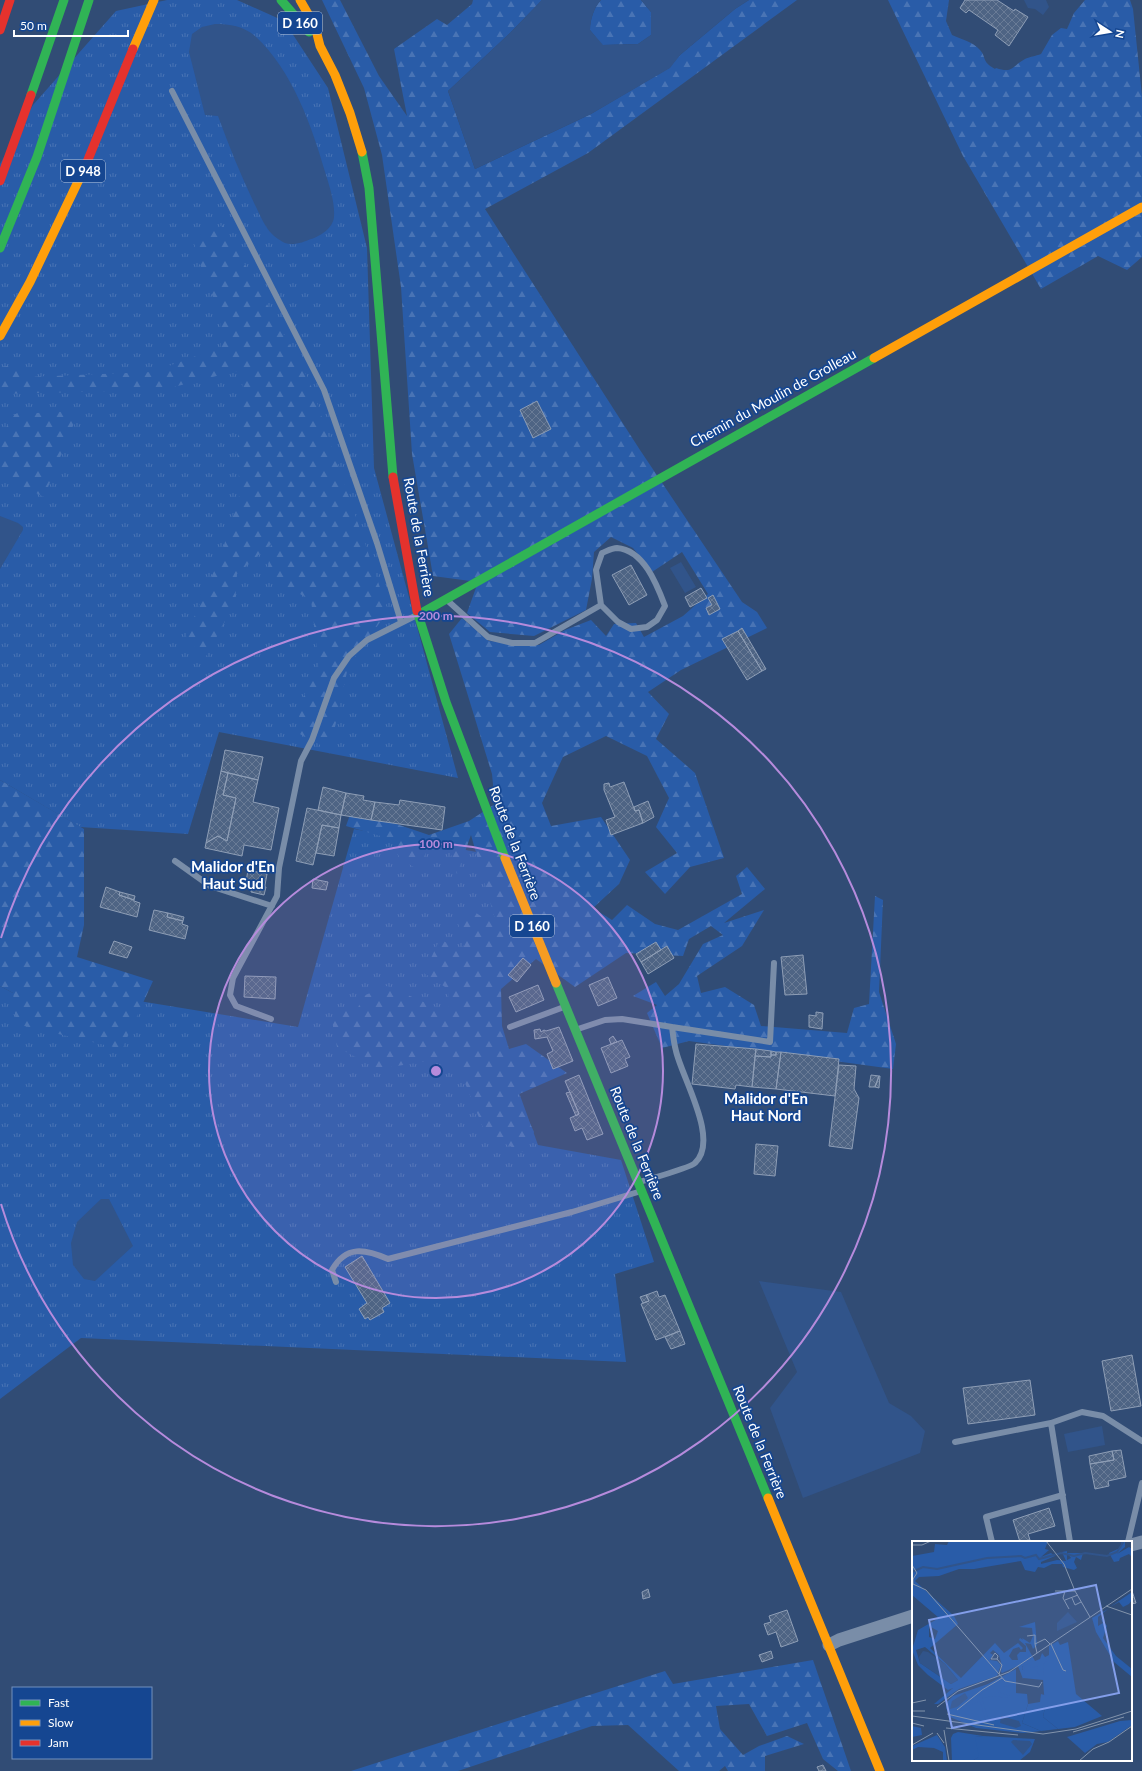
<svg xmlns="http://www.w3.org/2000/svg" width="1142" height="1771" font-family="Lato,sans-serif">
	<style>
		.grass { fill: url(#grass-tufts) }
		.forest { fill: url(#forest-firs) }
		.water { fill: #31548a }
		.building { fill: url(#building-cross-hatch); stroke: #8e9eb6 }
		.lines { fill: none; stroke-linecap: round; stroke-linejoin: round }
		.lane { stroke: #798da8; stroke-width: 6 }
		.street { stroke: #798da8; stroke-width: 13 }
		.fast { stroke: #30b455; stroke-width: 9 }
		.slow { stroke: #ff9f0a; stroke-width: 9 }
		.jam { stroke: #e5322d; stroke-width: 9 }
		.ring { fill: none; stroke: #b68bdc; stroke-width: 2 }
		.labels { text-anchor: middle; stroke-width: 3.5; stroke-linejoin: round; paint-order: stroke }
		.shield { fill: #154691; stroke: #b9c8de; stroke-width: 1 }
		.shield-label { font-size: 13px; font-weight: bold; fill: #fff }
		.street-label { font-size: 14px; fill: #fff; stroke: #154691 }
		.neighbourhood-label { font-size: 15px; font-weight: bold; fill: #fff; stroke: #154691 }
		.inset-river { fill: none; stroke: #31548a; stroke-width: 2 }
		.inset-road { fill: none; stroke: #8394ac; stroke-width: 1 }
		.view { fill: #839eea; fill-opacity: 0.15; stroke: #839eea; stroke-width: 2 }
		.inset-edge { fill: none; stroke: #fff; stroke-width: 2 }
		.centre { fill: #b68bdc; stroke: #154691; stroke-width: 2 }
		.ring-label { font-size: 12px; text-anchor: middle; font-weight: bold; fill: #b68bdc; stroke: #154691; stroke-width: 3.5; stroke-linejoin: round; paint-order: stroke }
	</style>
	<defs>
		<pattern id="grass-tufts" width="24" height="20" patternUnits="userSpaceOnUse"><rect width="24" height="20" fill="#295ca8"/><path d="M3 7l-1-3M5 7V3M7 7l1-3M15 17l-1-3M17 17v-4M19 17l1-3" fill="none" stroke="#4974b5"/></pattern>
		<pattern id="forest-firs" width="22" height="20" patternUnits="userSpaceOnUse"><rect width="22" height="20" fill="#295ca8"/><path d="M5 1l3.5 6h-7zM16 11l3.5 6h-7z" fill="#4974b5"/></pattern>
		<pattern id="building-cross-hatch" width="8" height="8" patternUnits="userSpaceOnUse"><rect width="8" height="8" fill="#4e6484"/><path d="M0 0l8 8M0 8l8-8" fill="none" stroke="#697b96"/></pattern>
	</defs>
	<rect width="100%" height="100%" fill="#314c75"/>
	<path class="grass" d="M167,0H237L284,21L328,88L367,248L374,468L458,778L219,732L188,834L80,827L0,780V164L33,105L116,11Z
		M354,829L487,854L529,949L480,985L538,1145L621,1160L654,1262L615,1274L626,1362L81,1338L0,1399V986L13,993L133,1000L298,1027Z"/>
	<path class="forest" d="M322,0H340L379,76L407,116L394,49L437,19L447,25L472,4L473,0H542L510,33L448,91L475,169L591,114L669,68L680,55L735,9L749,0H797L588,153L485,209L640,450L742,602L757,612L767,628L681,670L648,692L669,714L656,739L695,773L724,858L690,867L665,894L645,872L677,853L656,827L669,798L647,756L606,736L563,757L542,803L551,826L601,817L630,860L619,884L593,908L612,920L627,905L655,924L678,930L742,894L736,876L747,867L765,889L724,923L764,910L742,946L697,976L701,993L725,987L754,1005L761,1026L847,1033L854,1008L869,1004L875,896L883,900L879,992L896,1044L893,1069L689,1041L662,1048L647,1013L657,1005L633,996L656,982L665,996L679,984L703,944L723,935L711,926L689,939L683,956L626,953L575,987L536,959L501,989L502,1026L509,1049L526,1044L567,1073L517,1095L534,1132L523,1152L486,1135L463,1078L447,1058L378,1069L337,1047L332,1021L339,1008L357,1010L363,996L387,986L449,1013L448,989L424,973L440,939L465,953L458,923L468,908L497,926L471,835L457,874L447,841L428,849L417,869L400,859L391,839L346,826L352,809L429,835L469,821L495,804L492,774L449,634L462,618L489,641L539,645L565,630L591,620L606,636L614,624L636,623L644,637L683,616L708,594L682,552L652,572L633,548L611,537L594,552L592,579L586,610L534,636L490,632L467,613L478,582L433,576L412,454L401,287L382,155L364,88Z
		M601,0H641L651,12V35L638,44L602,45L590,30C590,20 594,7 601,0Z
		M888,0H949L946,21L952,35C961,39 973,42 980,50C987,58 981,61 995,69L996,68C1013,74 1012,66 1025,59C1029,57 1036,56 1041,54L1052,35L1061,28L1067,29L1074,13L1085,0H1130L1133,9L1142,96V257L1127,270L1098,256L1041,289L963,156Z
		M223,225L309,380L388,611L348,667L330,750L298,733L300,704L319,665L311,600L267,576L271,544L237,574L235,603L204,660L186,636L221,555L240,493L237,449L243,377L236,371L162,390L0,394V367L21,364L28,377L152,372L221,347L220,315L199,262L193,239Z
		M79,411L44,497L0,475V437L15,414Z
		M0,780L84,829V925L77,957L153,981L122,1049L16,1024L13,993L0,986Z
		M813,1660L851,1771H838L823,1759L807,1723L767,1736L749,1704L716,1706L720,1729L743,1755L759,1746L787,1736L804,1744L765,1756V1771H728L725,1766L719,1771H679L628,1725L592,1726L458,1771H351L665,1671L673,1684Z"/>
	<path class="water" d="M542,0H601C594,7 590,20 590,30L603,45L638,44L651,35V12L641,0H749L735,9L680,55L670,68L591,114L475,169L448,91L510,33Z
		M1024,0H1046L1049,7L1043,15L1035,9L1028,8Z
		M215,24C230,24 243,26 255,36C293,71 312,127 326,175C330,188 335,203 334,217C333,228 321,236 311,239C304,242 293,246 285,243C281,241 275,237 272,234C265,227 260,215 255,205C241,176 229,146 218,116L205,115L189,52L192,34L202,27Z
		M0,516L18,523L23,527V530L0,569Z
		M681,562L696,587L685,593L670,568Z
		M101,1199H109L133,1246L95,1281L84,1279L73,1265L71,1243L77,1222Z
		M759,1281L841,1292L889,1403L911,1416L925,1431L920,1453L803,1498L770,1408L797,1372Z
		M1102,1426L1105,1445L1068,1452L1064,1434Z"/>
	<path class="building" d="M965,0H997L1014,11L1015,9L1028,17L1009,46L995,35L998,30L969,10L966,13L960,8Z
		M537,401L551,429L533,438L520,410Z
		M631,565L647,595L629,605L612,575Z
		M701,588L707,598L690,607L685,597Z
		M713,595L720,609L709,615L706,608L712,605L708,598Z
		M742,628L766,669L762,671L738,631Z
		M738,631L762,671L747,680L722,639Z
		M225,750L263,757L258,780L221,771Z
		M221,771L228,773L223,795L236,798L227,841L218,836L206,843Z
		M228,773L258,780L253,802L279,808L271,850L244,845L242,856L205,848L206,843L218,836L227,841L236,798L223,795Z
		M624,782L635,811L639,810L643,823L611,835L606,820L615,817L604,790V784L609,783L610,787Z
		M323,787L346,793L341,815L318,810Z
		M346,793L364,796L363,800L375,802L371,820L341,815Z
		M400,800L445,807L442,830L371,820L375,802L399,805Z
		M648,801L654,817L643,823L639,810L635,811L634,807Z
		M307,808L341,815L339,828L322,825L313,865L296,861Z
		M322,825L339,828L334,856L316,853Z
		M248,870L267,874L265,885L246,882Z
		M313,879L328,882L326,890L312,888Z
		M252,883L265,885V887H266L264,895L251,892Z
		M106,887L120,892L119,895L134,900V901L140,903L137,917L100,907Z
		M120,892L135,896L134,900L119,895Z
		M154,910L168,913L167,917L183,921L182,924L188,926L185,939L149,930Z
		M168,913L184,917L183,921L167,917Z
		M114,941L132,947L127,958L109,953Z
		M656,942L661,950L641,962L636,954Z
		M667,946L674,958L648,974L641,962Z
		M803,955L807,994L785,995L781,957Z
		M523,958L531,965L517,982L508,975Z
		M245,976L276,977L275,999L244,997Z
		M608,977L617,998L598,1006L589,985Z
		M538,985L544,1000L516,1012L509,997Z
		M816,1012L823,1013L822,1029L809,1027V1015L816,1016Z
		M559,1027L573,1061L553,1069L547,1054L553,1051L547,1037L535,1039L534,1030L540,1029L541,1032L544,1030L546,1031Z
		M613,1036L617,1042L611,1044L609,1039Z
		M622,1040L630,1057L625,1059L628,1066L611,1073L601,1048Z
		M696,1044L756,1049L752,1087L736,1085L735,1089L692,1084Z
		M756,1049L771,1051V1057L755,1056Z
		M771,1051L776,1052V1055H771Z
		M776,1052H781L776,1089L752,1087L755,1056L771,1057V1055H776Z
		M781,1052L839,1059L835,1096L776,1089Z
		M839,1065L856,1066L854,1089L859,1098L852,1149L829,1146Z
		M579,1075L603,1134L587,1140L582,1128L575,1131L570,1118L579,1114L565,1081Z
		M871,1075L879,1076L875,1087H869Z
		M879,1076H880L879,1088L875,1087Z
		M570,1092L579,1114L576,1116L566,1093Z
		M756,1144L778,1146L775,1176L754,1174Z
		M362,1256L390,1303L382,1308L384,1312L370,1320L368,1317L365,1319L359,1309L367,1303L345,1267Z
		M657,1291L659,1297L665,1295L680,1331L656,1340L641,1304L649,1301L646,1295Z
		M646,1295L649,1301L643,1303L640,1297Z
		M680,1331L685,1344L671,1349L665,1337Z
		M1132,1355L1141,1406L1111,1411L1102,1361Z
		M1030,1380L1035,1415L968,1424L963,1388Z
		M1121,1450L1126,1477L1108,1481L1109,1486L1095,1489L1090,1464L1114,1460L1112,1451Z
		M1112,1451L1114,1460L1090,1464L1089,1456Z
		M1049,1508L1055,1526L1028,1534L1030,1540L1020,1542L1013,1520Z
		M1131,1588L1136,1603L1131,1604Z
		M648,1589L650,1597L643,1599L642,1592Z
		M787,1610L798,1641L781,1647L776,1632L768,1635L764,1624L771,1622L769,1616Z
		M771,1651L773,1658L762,1662L759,1655Z
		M823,1765L826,1771H819L817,1767Z"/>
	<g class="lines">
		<path class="lane" d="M172,91L324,390L377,543L401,622
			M448,601L488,637L512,643H535L601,605L596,570L602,553C607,551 612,548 617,548C644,550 657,585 665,606L657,620L647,627L631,629L618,622L601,605
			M175,861L210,886L272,906
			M271,1019L236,1006L230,995L233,978L277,896L279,868L301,761L312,740L334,678L349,656L367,640L415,616
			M510,1027L564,1007
			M672,1027L770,1042L774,963
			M578,1029L605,1020L622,1019L672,1027C673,1035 674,1044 676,1051C682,1078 720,1140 695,1163C690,1168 649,1179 640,1182
			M336,1282L332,1270C346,1245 365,1249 388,1259L572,1212L638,1192
			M1051,1423L1070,1542
			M955,1442L1051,1423L1082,1412L1103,1416L1142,1441
			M992,1542L986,1517L1063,1495
			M1128,1542L1142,1483"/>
		<path class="street" d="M1131,1545L1142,1542
			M829,1645L839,1640L913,1616"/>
		<path class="fast" d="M281,0L309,32
			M31,95L64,0
			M362,152L369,188L393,477
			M0,248L37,157L89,0
			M417,611L446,702L505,858
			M418,615L874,358
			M556,983L768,1498"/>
		<path class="slow" d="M300,0L315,26L320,46L335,75L350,113L362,152
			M133,49L154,0
			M0,336L30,282L85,167
			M874,358L1142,207
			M505,858L556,983
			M768,1498L880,1771"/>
		<path class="jam" d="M0,30L10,0
			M85,167L133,49
			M0,181L31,95
			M393,477L417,611"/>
	</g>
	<circle cx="436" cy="1071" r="227" fill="#b68bdc" fill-opacity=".12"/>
	<g class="ring">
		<circle cx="436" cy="1071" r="227"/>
		<path d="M1 938A455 455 0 1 1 1 1204"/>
	</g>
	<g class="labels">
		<g class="shield">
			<rect x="278" y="12" width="44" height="22" rx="3"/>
			<rect x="61" y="160" width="44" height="22" rx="3"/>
			<rect x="510" y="915" width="44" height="22" rx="3"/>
		</g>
		<g class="shield-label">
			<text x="300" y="28">D 160</text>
			<text x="83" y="176">D 948</text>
			<text x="532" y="931">D 160</text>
		</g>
		<g class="street-label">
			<text transform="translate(773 398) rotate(-29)" y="5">Chemin du Moulin de Grolleau</text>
			<text transform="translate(419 537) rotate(80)" y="5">Route de la Ferrière</text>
			<text transform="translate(515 843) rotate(69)" y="5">Route de la Ferrière</text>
			<text transform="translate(637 1143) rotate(68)" y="5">Route de la Ferrière</text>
			<text transform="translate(760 1442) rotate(68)" y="5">Route de la Ferrière</text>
		</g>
		<g class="neighbourhood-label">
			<text x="233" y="872">Malidor d'En<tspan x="233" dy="17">Haut Sud</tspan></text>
			<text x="766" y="1104">Malidor d'En<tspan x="766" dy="17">Haut Nord</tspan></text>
		</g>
	</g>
	<g transform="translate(912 1541)">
		<rect width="220" height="220" fill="#314c75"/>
		<path d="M146,100L148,104L156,101L164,153L190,175L163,186L146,188L131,176L133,166L131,139L111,137V124L119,118L123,122L137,114V105ZM104,128V152L115,153L116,163L110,182L129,190L111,192L64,187L38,176L34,167L36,160L41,155L76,143ZM220,179V184L196,201L185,203L173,212L155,196L208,180ZM25,194L33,206L35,220H31V211L22,207L6,206L0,209V205ZM61,196L71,195L123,198L118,211L107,220H60L66,216Z" fill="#295ca8"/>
		<path d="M37,0H136L133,8L137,9L129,16L139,12L143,15L129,21V23L145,19L154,20L150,11L155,10V19L159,17L155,12H171L169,19L164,16L162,21L165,27L162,29L151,26L150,23H140L132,27L126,26L123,31L113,29L109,20L62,28H47L27,35L7,36L3,40L42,75L46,83L18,107L49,137L83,102L92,112L106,102L111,107L109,109L107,106L101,108L97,115L100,119H106L105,114L108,111H114V105L107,99L108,97L111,99L110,97L118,102L121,95L120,87L107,86L123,81L125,104L121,108L119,103L113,102L123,120L128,118L130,112L133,116L138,115L131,124L132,135H128L125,131L126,125L119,127L117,122L110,126L113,127L110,128L113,130L111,138L106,125L90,132L89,131L90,125L87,114L81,109L78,112L81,114L78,119L85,120L89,124L85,135L47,148L26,163H22L41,147L36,149L16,134L6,124L0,109L6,89L27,77L0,54V15L22,11L23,3L35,4ZM17,85L26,90L23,98L17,96ZM13,106L33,123L46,139L39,143L8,122L4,109ZM210,0H213V6L205,13L217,6L220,8V16L217,13L208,17L207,20L202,21L197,12L208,7ZM220,51V59L217,63L211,66L207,61L198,66ZM196,68L186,76V85L191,82L188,76L195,85L191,97L204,115L220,128V136L202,121L184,91L180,77ZM90,138L104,141L103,144L90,146L86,151L98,155L96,157L81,155L70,157L77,181H74L68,160L58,164L56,162ZM129,153L136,155V165L133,166L131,176L146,188L129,190L110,182L116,163L128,161ZM0,185L9,187L10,194L0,196ZM46,191L71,195L63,196L67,216L60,220H40L39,197L41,193Z" fill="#295ca8" fill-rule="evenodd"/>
		<path d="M156,71L165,81L145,90V82ZM11,110L16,111L33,123L46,139L39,143L8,122L7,116ZM53,152L56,157L45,166L38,168L40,160ZM89,175L107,180L109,185L104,187L88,182ZM101,199L118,200L120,203L111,214L99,201Z" fill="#31548a"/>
		<path class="inset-river" d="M0,31L11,26L25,28L75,17L109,15L113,17L124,14L127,18L149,12L162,15L173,12L195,15L205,11L212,0"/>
		<path class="inset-road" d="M134,0L152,23L163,50L178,76M0,4H10L19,0M0,24L5,32L1,38V43L14,49L93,140L127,146L130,141M143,50H163M153,50L151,57L157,68M160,57L163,64L169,61M153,59L166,54M194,65L220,74M115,95L123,94V103M139,103L151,129L154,130M125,112L123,103L133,98L138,103M85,118L86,115L83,112L79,118H85L90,124L87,133M0,162L14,159M25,166L46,150L97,131L220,48M45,169L70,149L90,137M0,170H13M35,173L82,184M0,175L131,193L164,188L220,170M0,182L12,185M34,187L106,194M32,189L37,220M161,191L212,176M25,192L32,202M0,204L21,192M167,220L181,208L197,201L220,185"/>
		<path class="view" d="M184,44L207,152L40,187L17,79Z"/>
		<rect width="220" height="220" class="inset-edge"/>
	</g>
	<circle cx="436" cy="1071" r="6" class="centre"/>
	<g class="ring-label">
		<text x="436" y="620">200 m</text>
		<text x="436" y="848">100 m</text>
	</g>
	<rect x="12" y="1687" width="140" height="72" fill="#154691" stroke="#7390bd"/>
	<rect x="20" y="1700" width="20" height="6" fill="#30b455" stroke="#7390bd"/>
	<text x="48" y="1707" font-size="12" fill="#ffffff">Fast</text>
	<rect x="20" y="1720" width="20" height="6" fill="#ff9f0a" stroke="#7390bd"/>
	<text x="48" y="1727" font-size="12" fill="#ffffff">Slow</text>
	<rect x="20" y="1740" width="20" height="6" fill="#e5322d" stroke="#7390bd"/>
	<text x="48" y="1747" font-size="12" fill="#ffffff">Jam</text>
	<g transform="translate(1110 32) rotate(102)" stroke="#154691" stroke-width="3" paint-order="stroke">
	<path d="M0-3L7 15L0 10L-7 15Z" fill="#ffffff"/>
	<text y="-6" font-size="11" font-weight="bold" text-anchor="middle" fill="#ffffff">N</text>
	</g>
	<path d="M14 30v6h114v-6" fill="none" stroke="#ffffff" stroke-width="2"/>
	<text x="20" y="30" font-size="12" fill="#ffffff" stroke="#154691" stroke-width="3" paint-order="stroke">50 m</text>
</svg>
